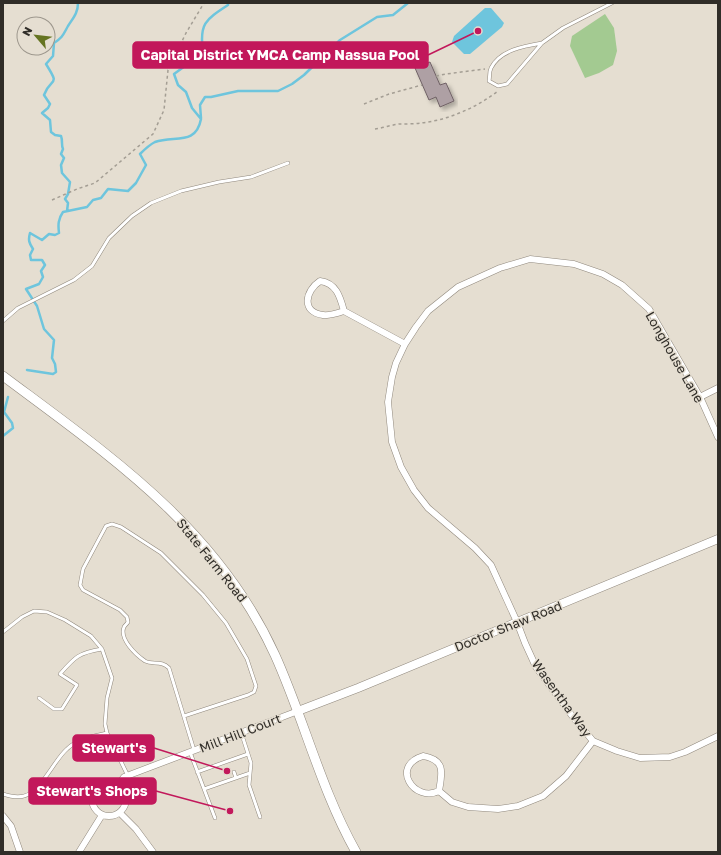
<svg xmlns="http://www.w3.org/2000/svg" width="721" height="855" font-family="'Golos Text',sans-serif">
	<style>
		.green { fill: #a3ca91 }
		.water { fill: #6ec5dd }
		.lines { fill: none; stroke-linecap: round; stroke-linejoin: round }
		.stream { stroke: #6ec5dd; stroke-width: 2.5 }
		.building { fill: #aea0a4; stroke: #6f6165; filter: url(#shadow) }
		.service-casing { stroke: #90887d; stroke-width: 4 }
		.minor-casing { stroke: #90887d; stroke-width: 7 }
		.tertiary-casing { stroke: #90887d; stroke-width: 9 }
		.secondary-casing { stroke: #90887d; stroke-width: 10 }
		.path { stroke: #a49e94; stroke-width: 1.5; stroke-dasharray: 3 3; stroke-linecap: butt }
		.service { stroke: #fff; stroke-width: 3 }
		.minor { stroke: #fff; stroke-width: 6 }
		.tertiary { stroke: #fff; stroke-width: 8 }
		.secondary { stroke: #fff; stroke-width: 9 }
		.labels { text-anchor: middle; stroke-width: 3; stroke-linejoin: round; paint-order: stroke }
		.street-label { font-size: 13px; fill: #302d28; stroke: #e5ded1 }
		.leader { fill: none; stroke: #c2185b; stroke-width: 1.5 }
		.callout-dot { fill: #c2185b; stroke: #e5ded1; stroke-width: 1.5 }
		.callout { fill: #c2185b; stroke: #c2185b; stroke-width: 1.5 }
		.callout-label { font-size: 14px; text-anchor: middle; font-weight: bold; fill: #fff }
	</style>
	<defs>
		<filter id="shadow"><feDropShadow dx="3" dy="3" stdDeviation="2" flood-color="#0004"/></filter>
	</defs>
	<rect width="100%" height="100%" fill="#e5ded1"/>
	<path class="green" d="M605,14L614,28L617,51L613,65L599,73L585,78L570,46L572,36Z"/>
	<path class="water" d="M485,8H491L504,23L502,27L470,54H464L452,42L454,36Z"/>
	<g class="lines">
		<path class="stream" d="M201,118L200,105L205,97H211L238,91H278L292,84L304,75L340,40L377,17L393,15L408,3
			M67,211L68,203L65,199L68,194L70,182L62,173L61,165L64,158L61,154L63,149C61,145 63,141 61,136L55,135L51,132L50,120L42,113L48,108L50,104L44,95C51,76 61,88 46,64L53,56L54,43C63,37 63,35 68,26C73,18 78,13 78,3
			M27,370L53,374L56,372L55,364L52,358L54,340L44,329L37,306L26,289L39,284L43,277L41,271L45,265L42,260H31L30,255L33,249C29,243 28,240 30,233L42,240L49,234L55,235L59,233C58,225 58,219 63,212L87,207L93,200L101,198L108,189L128,191L136,183L146,165L140,154C144,150 149,145 155,142C174,135 196,146 201,119L192,108L186,92L178,85L174,74L185,66L195,63L203,52C199,24 205,20 228,5V3
			M3,436L13,428L12,423L4,412L8,397"/>
	</g>
	<path class="building" d="M430,62L440,85L446,83L454,101L440,107L436,97L429,100L415,68Z"/>
	<g class="lines">
		<defs>
			<path id="service" d="M542,43C524,46 500,50 491,68C489,72 490,77 489,81L498,86L507,84L542,43L563,28L612,3
				M3,321L18,308L74,280L92,266L109,238L132,216L151,203L181,191L219,182L251,177L288,163
				M3,632L22,617L34,611L47,612L65,620L91,636L102,649L112,678L107,698L105,724L107,733L128,776
				M39,698L54,709H62L77,685L60,674C75,657 78,653 102,649
				M184,716L248,695L254,692L256,686L247,659L226,623L203,595L161,553L121,527L112,524L106,526L83,569L80,585L83,590L120,610L127,617L128,622C127,624 125,625 124,627C119,639 136,655 145,661C153,665 161,660 169,668L194,750
				M241,732L251,763L249,785L260,817
				M190,752L215,818
				M197,772L248,754
				M234,772L236,778
				M204,789L250,773
				M3,794C9,796 17,798 24,796C41,792 54,760 67,749C77,739 93,736 107,733"/>
			<path id="minor" d="M320,281C336,283 340,296 344,311C338,313 329,316 323,315C301,312 305,291 320,281Z
				M344,311L405,344
				M700,397L718,388
				M718,437L700,397L649,309L622,285L603,274L574,264L530,259L500,268L458,287L428,311L416,327L405,344L396,363L392,377L388,402L392,442L401,467L414,490L428,508L475,548L491,565L517,622L525,643L536,667L573,717L593,741L617,751L640,758L670,757L685,752L718,736
				M423,756C446,760 442,773 439,791C414,803 390,766 423,756Z
				M92 799a17 17 0 1 1 34 0a17 17 0 1 1-34 0Z
				M118,785L124,777L298,711
				M439,791L452,802L468,807L498,809L518,806L543,796L566,776L593,741
				M120,813L136,829L153,852
				M3,816L11,826L20,852
				M79,852L102,815"/>
			<path id="tertiary" d="M298,711L358,688L718,539"/>
			<path id="secondary" d="M3,376C110,456 217,528 275,655C304,719 321,790 356,852"/>
		</defs>
		<use href="#service" class="service-casing"/>
		<use href="#minor" class="minor-casing"/>
		<use href="#tertiary" class="tertiary-casing"/>
		<use href="#secondary" class="secondary-casing"/>
		<path class="path" d="M436,76L446,74L485,69
			M364,104L389,94L422,85
			M375,129C383,128 391,125 399,124C406,124 414,124 421,123C448,120 476,108 498,91
			M52,200L77,189L95,183L153,134L164,110L168,70L186,33L204,3"/>
		<use href="#service" class="service"/>
		<use href="#minor" class="minor"/>
		<use href="#tertiary" class="tertiary"/>
		<use href="#secondary" class="secondary"/>
	</g>
	<g class="labels">
		<g class="street-label">
			<text transform="translate(675 357) rotate(60)" y="5">Longhouse Lane</text>
			<text transform="translate(212 560) rotate(51)" y="5">State Farm Road</text>
			<text transform="translate(508 626) rotate(-22)" y="5">Doctor Shaw Road</text>
			<text transform="translate(562 698) rotate(54)" y="5">Wasentha Way</text>
			<text transform="translate(240 733) rotate(-21)" y="5">Mill Hill Court</text>
		</g>
	</g>
	<path class="leader" d="M478 31L428 55M227 771L154 748M230 811L156 791"/>
	<g class="callout-dot">
		<circle cx="478" cy="31" r="4"/>
		<circle cx="227" cy="771" r="4"/>
		<circle cx="230" cy="811" r="4"/>
	</g>
	<g class="callout">
		<rect x="133" y="42" width="295" height="26" rx="4"/>
		<rect x="73" y="735" width="81" height="26" rx="4"/>
		<rect x="29" y="778" width="127" height="26" rx="4"/>
	</g>
	<g class="callout-label">
		<text x="280" y="60">Capital District YMCA Camp Nassua Pool</text>
		<text x="114" y="753">Stewart's</text>
		<text x="92" y="796">Stewart's Shops</text>
	</g>
	<rect width="721" height="855" fill="none" stroke="#302d28" stroke-width="8"/>
	<g transform="translate(36 36) rotate(298)"><circle r="19" fill="#e5ded1" stroke="#9d978d"/>
	<path d="M0-3L7 15L0 10L-7 15Z" fill="#657421"/>
	<text y="-6" font-size="11" font-weight="bold" text-anchor="middle" fill="#302d28">N</text>
	</g>
</svg>
